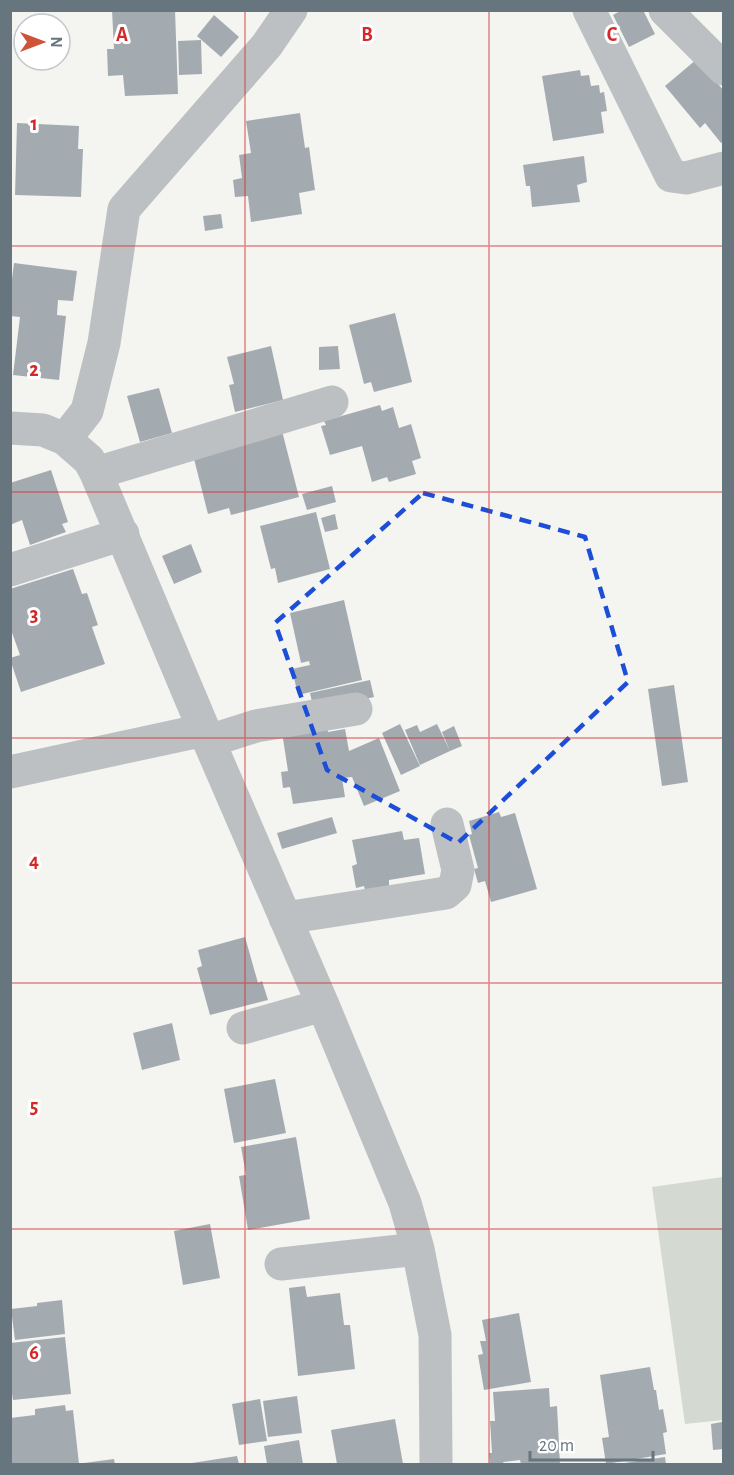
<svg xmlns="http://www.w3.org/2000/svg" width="734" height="1475" font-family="'Alegreya Sans',sans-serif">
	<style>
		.green { fill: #d4d9d1 }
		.building { fill: #a4abb0 }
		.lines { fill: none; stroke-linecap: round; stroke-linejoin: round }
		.minor { stroke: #bcc0c3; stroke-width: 33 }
		.marked { fill: none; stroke: #1d4ed8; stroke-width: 4.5; stroke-dasharray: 12 8; stroke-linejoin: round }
		.grid { fill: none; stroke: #d62828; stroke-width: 1.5; stroke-opacity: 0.55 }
		.grid-label { font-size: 20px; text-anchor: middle; font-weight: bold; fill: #d62828; stroke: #fff; stroke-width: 6; stroke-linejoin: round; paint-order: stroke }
	</style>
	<rect width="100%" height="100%" fill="#f4f4f1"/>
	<path class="green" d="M723,1177V1420L685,1424L652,1187Z"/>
	<path class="building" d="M112,10H175L178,94L125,96L123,75L108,76L107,49H114Z
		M622,10H643L655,34L629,47L613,15Z
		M214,15L239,37L221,57L197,36Z
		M201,40L202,74L179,75L178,41Z
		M697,59L724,91V141L721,143L705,123L700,128L665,86Z
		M580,70L581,76L589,75L591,86L599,85L600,93L604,92L607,111L601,112L604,133L553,141L542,76Z
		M300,113L305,148L309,147L315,190L299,193L302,214L251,222L248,196L235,197L233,180L242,178L239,155L251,153L246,121Z
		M17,123L79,126L78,149H83L81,197L15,195Z
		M584,156L587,182L577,185L580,202L532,207L530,186H526L523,165Z
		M221,214L223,228L205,231L203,216Z
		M14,263L77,271L73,301L58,300L57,315L66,316L59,380L13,375L20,317L10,316V295Z
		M395,313L412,382L374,392L371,382L364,384L349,325Z
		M271,346L283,400L235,412L229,385L234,384L227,357Z
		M338,346L340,369L319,370V347Z
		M159,388L172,433L140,442L127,396Z
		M380,405L382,411L393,407L399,428L411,424L421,458L412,461L416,474L389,482L387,477L372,482L362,446L330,455L321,426L326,425L324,421Z
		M282,431L299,497L231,515L229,508L208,514L193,455Z
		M51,470L68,522L62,524L66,532L30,545L22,520L10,525V483Z
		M332,486L336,502L307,510L302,494Z
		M316,512L330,569L278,583L275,568L271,569L260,526Z
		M335,514L338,529L325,532L321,518Z
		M191,544L202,572L174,584L162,556Z
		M73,569L82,594L87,593L98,625L92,627L105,664L21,692L10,659V658L20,655L10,627V589Z
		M344,600L362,680L298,695L292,669L310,665L309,661L301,663L290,613Z
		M370,680L374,697L314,711L310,693Z
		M674,685L688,782L662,786L648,689Z
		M400,724L420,766L401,775L382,733Z
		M437,724L450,751L420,765L405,730L417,725L420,732Z
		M327,726L328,732L345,729L349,751L379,738L400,791L364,806L352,777L342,778L345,797L293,804L290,787L283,788L281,772L288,771L282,732Z
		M454,726L462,746L450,751L442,732Z
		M499,812L501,817L515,813L537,889L491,902L485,881L478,883L474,869L478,868L469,835L472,834L469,821Z
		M332,817L337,833L282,849L277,833Z
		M402,831L404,840L419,838L425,874L389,880V886L365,890L364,886L356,888L352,866L357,864L352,840Z
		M245,937L258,983L262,981L268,1000L210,1015L197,968L202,966L198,950Z
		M172,1023L180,1060L142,1070L133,1033Z
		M275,1079L286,1133L234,1143L224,1089Z
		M296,1137L310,1219L248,1230L239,1176L246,1175L241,1147Z
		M210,1224L220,1278L183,1285L174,1231Z
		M305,1286L307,1297L340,1293L344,1325H350L355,1369L298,1376L289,1288Z
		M62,1300L65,1334L15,1340L11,1309L37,1306V1303Z
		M519,1313L531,1382L484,1390L478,1355L483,1354L480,1341H486L482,1320Z
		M65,1337L71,1394L13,1400L10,1381V1343Z
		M650,1367L654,1390H656L659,1410L663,1409L667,1432L663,1433L666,1454L606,1464L602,1438L609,1437L600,1375Z
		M549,1388L550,1407L557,1406L560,1464H521L520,1460L503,1462L504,1464H490L489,1453H492L490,1421H495L493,1392Z
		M297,1396L302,1433L268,1437L263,1401Z
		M260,1399L267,1441L239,1445L232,1404Z
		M65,1405L66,1411L73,1410L79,1464H11L10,1418L35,1415V1409Z
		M395,1419L403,1464H337L331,1430Z
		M722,1422L724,1449L713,1450L711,1424Z
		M299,1440L303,1464H267L264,1446Z
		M237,1456L239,1464H192V1463Z
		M665,1457L666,1464H625V1463Z
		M114,1459L115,1464H84V1463Z"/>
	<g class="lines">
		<path class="minor" d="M589,10L671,176L686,178L724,168
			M665,10L724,69
			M10,428L43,430L65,439L89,460L96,473L204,730L323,1005L405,1203L418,1249L435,1335L436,1464
			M65,439L87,411L104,343L124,209L267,45L291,10
			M96,473L332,402
			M10,570L123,534
			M209,741L256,726L356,709
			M10,772L204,730
			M285,918L446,893L455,885L458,870L447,824
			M243,1028L323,1005
			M281,1264L418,1249"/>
	</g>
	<path class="marked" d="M423,493L585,537L628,682L458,843L327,770L275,623Z"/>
	<path class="grid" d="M245,10V1464M489,10V1464M10,246H724M10,492H724M10,738H724M10,983H724M10,1229H724"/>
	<g class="grid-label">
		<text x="122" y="41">A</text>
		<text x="367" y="41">B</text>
		<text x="612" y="41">C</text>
		<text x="34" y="130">1</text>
		<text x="34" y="376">2</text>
		<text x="34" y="621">3</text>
		<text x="34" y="867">4</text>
		<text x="34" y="1113">5</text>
		<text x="34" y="1359">6</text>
	</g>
	<rect width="734" height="1475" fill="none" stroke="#67757f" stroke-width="24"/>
	<g transform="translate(42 42) rotate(90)"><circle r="28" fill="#ffffff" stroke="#c2c8cc" stroke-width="1.5"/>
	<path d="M0-4.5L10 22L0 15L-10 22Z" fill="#ce5337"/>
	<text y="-9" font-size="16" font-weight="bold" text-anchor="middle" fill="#67757f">N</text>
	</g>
	<path d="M530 1451v9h123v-9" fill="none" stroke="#67757f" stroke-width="3"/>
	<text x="539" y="1451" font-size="18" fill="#67757f" stroke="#ffffff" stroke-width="4.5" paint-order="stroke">20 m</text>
</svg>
